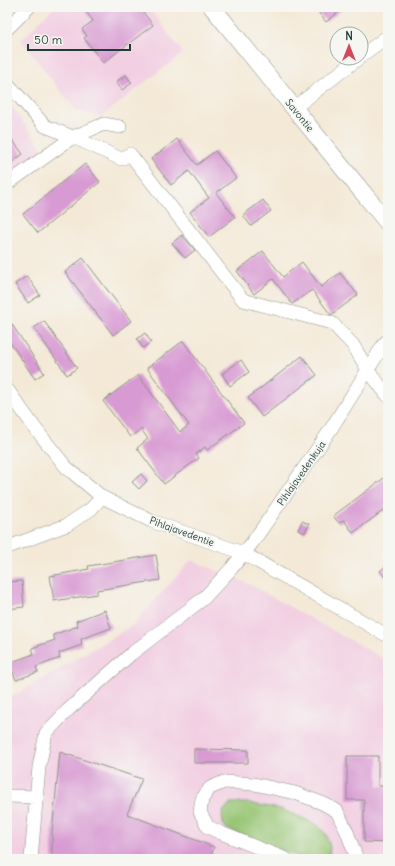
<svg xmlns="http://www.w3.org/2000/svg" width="395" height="866" font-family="Delius,sans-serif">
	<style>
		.built { fill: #f2cfe2 }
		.green { fill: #96c472; stroke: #5a8053 }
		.building { fill: #d89ad3 }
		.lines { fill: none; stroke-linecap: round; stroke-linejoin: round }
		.minor-casing { stroke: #8a9386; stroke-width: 14 }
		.major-casing { stroke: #8a9386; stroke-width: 18 }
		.minor { stroke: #fff; stroke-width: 13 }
		.major { stroke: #fff; stroke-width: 17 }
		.labels { text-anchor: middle; stroke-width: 3.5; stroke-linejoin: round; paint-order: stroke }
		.street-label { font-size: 10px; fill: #1f3d34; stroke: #f6f6f2 }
	</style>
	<rect width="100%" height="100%" fill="#f6f6f2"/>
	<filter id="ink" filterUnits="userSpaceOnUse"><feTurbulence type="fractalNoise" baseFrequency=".025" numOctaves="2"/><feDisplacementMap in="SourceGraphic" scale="8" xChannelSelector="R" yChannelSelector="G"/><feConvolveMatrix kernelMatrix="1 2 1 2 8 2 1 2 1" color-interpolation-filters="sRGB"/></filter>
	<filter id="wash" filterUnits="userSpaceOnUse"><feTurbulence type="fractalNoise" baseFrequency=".012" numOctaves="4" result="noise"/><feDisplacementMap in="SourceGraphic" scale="16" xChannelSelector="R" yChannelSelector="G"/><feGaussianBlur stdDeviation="0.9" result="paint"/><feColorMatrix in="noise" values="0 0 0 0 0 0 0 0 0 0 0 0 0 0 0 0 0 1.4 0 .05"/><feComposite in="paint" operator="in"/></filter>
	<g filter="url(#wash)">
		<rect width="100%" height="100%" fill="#f4e9d7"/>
		<path class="built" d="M54,7H148L183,53L101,117L76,111L21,40Z
			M7,100L48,156L7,187Z
			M191,560L245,582L388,661V859H7V700L133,625Z"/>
		<path class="green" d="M230,803H247L281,809L316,824L326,834L330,847L329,859H305L227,829L223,824L222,813Z"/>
		<g id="blocks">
			<path class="building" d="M86,7H139L153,25L103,63L84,38L87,36L82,29L93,21L84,9Z
				M314,7H345L326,22Z
				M126,75L132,83L122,90L116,82Z
				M7,133L23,154L7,166Z
				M177,139L197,165L215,151L236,178L216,193L235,217L209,237L190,212L209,198L189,171L171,185L151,159Z
				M85,164L100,182L38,233L23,214Z
				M263,200L271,211L251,226L243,215Z
				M182,235L195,250L185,258L172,243Z
				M263,251L283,277L302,262L321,287L340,273L358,295L331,315L312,290L292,304L273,279L254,294L237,271Z
				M83,258L131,321L113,335L65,272Z
				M27,276L40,295L28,303L15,284Z
				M44,321L77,368L67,375L34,328Z
				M11,323L44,373L35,379L7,338V326Z
				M145,333L151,342L143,348L137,339Z
				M183,341L244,423L207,450L205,447L196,454L199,458L164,484L137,448L148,439L141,429L130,437L103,401L138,375L180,432L189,425L147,368Z
				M302,356L317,375L262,417L248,398Z
				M241,360L249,372L230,386L222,374Z
				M141,474L147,481L139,489L132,482Z
				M388,475V507L353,533L344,520L339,523L333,516Z
				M302,521L309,524L305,533L298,530Z
				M156,555L160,580L97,590V594L54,601L50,576L89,569L88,566Z
				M388,564V581L380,571Z
				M22,581L24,607L7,609V582Z
				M105,610L111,628L81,639L82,645L59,653L60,658L36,667L38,672L16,680L9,663L34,654L32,648L55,640L53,635L78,626L76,621Z
				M194,749L248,750V763H194Z
				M60,752L142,779L127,814L214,847L210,859H52V832Z
				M347,756H378V786H388V843L364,842V800H347Z"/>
		</g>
	</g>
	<g filter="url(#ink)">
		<use href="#blocks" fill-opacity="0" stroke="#8a9386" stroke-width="1"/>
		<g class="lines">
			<defs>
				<path id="minor" d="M7,29L29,7
					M361,56L388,36
					M7,83L45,126L73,137L121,159L130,154L243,300L332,323L353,345L368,370L388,396
					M294,108L359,58
					M7,184L73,137L104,124L120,127
					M7,389L35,428L66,467L102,497L151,521L243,553L388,636
					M7,544L11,546L67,525L91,509L102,497
					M7,796L37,797
					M31,859L39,767L46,733L68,710L131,654L204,598L231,569L252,543L329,432L384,344L388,340
					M286,859L221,833L208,827L200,812L202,799L210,788L224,782L254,784L295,793L322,803L337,811L347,832L357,859"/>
				<path id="major" d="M212,7L346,172L388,223"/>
			</defs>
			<use href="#minor" class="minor-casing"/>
			<use href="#major" class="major-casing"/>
			<use href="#minor" class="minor"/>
			<use href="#major" class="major"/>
		</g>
	</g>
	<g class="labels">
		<g class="street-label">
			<text transform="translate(300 115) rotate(51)" y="4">Savontie</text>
			<text transform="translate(301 473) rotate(-55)" y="4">Pihlajavedenkuja</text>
			<text transform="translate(182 531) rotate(20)" y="4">Pihlajavedentie</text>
		</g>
	</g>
	<rect width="395" height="866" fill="none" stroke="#f6f6f2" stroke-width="24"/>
	<g transform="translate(349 46)"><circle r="19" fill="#f6f6f2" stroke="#a0aca6"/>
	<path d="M0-3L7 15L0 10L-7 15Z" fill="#d1495b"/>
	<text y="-6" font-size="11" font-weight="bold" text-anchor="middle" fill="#1f3d34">N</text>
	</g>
	<path d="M28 44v6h102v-6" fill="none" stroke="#1f3d34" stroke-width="2"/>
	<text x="34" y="44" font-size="12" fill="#1f3d34" stroke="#f6f6f2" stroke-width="3" paint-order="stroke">50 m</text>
</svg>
